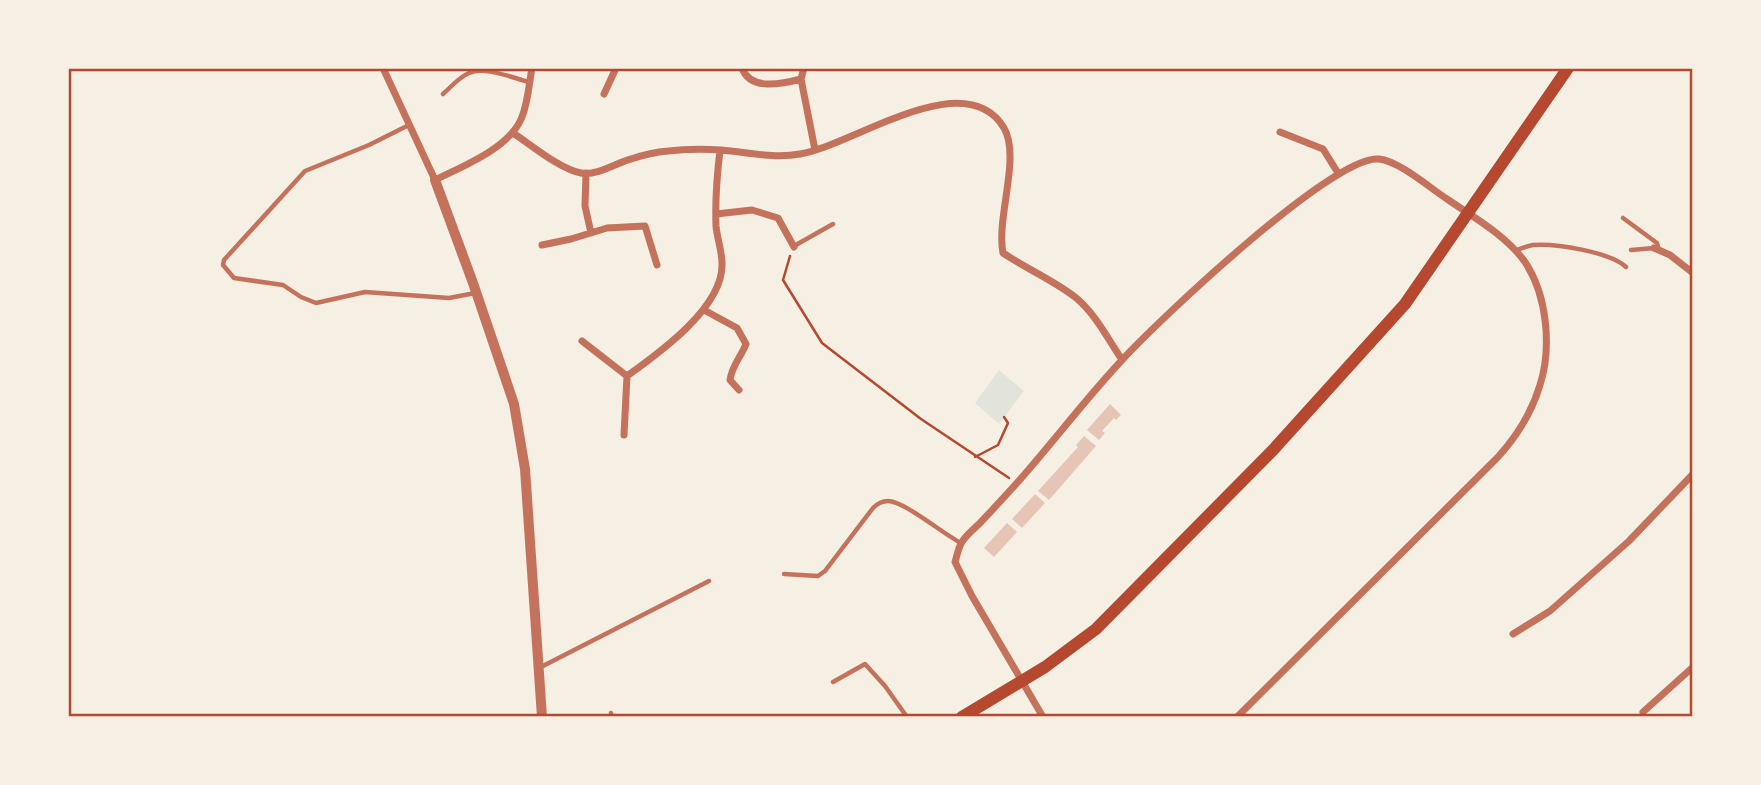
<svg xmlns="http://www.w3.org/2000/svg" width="1761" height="785" font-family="'Fira Sans Condensed',sans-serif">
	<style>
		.green { fill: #e2e4dc }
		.building { fill: #e6c5b7 }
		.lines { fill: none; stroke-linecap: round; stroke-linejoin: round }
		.path { stroke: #b5482f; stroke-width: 2.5 }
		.service { stroke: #c5725c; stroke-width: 4.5 }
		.minor { stroke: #c5725c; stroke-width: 7 }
		.tertiary { stroke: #c5725c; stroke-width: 10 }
		.secondary { stroke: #b5482f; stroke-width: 12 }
		.neatline { fill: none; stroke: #b5482f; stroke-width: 2.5 }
	</style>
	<rect width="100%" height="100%" fill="#f6efe4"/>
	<path class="green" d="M999,370L1024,391L999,424L975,403Z"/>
	<path class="building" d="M1110,404L1121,415L1116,420L1114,418L1102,431L1105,433L1099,440L1087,430Z
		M1084,436L1096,446L1049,500L1038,491L1078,447L1076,445Z
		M1035,494L1045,503L1022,528L1012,519Z
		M1007,523L1017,532L994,557L984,548Z"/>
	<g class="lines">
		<path class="path" d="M790,256L783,280L822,343L921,419L1009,478
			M975,457L998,445L1008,423L1004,417"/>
		<path class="service" d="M443,94C451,87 459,77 469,73C485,66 513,78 529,82
			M409,125L369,145L305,171L224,260L223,265L234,278L283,285L301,297L316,303L365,292L449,298L475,293
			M1623,218L1657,243L1659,250
			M794,246L833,224
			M1517,250C1522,248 1528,246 1533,245C1555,243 1610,252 1626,267
			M1631,250L1654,248
			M784,574L818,576L825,571L873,508C877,504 882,501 888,501C904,501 943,534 961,543
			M539,668L709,581
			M833,682L865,664L885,686L907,717
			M611,713L612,717"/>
		<path class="minor" d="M383,68L435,180C463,166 510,148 522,117C528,102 529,84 532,68
			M742,68C750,91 782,84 801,79
			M804,68L801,79L815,150
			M604,94L616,68
			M1280,132L1323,149L1338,173
			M513,133C530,144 561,170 581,173C597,176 616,163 631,159C643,155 656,152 668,151C685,149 704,149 721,150C748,152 773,159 800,154C852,146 965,63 1004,128C1021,157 996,218 1003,253C1027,269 1053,280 1075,297C1095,313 1108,339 1122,360
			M586,173L585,206L591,233
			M716,214L752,210L778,218L794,247
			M542,245L571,239L607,228L645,226L657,265
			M1654,248L1670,255L1693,273
			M704,310L737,328L746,344C741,357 732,365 730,380L739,390
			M582,341L627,376L624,435
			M627,376C659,353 724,307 722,263C722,251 717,238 716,226C715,200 717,175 720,150
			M1513,634L1550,611L1629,541L1693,474
			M1643,712L1693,667
			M1043,717L972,596L955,562C957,556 958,548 962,542C966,535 974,529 980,523C997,505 1014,487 1030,468C1061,432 1090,394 1123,359C1158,321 1334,154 1379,159C1399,161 1430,188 1447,199C1473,217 1506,235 1525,262C1547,295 1552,347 1540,385C1532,412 1517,436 1498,457L1237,717"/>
		<path class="tertiary" d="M435,180L473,283L514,404L525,469L542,717"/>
		<path class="secondary" d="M962,717L1045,667L1096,629L1273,450L1405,304L1568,68"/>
	</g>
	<rect width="1761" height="785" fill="none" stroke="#f6efe4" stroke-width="140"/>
	<rect x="70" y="70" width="1621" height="645" class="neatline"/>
</svg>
